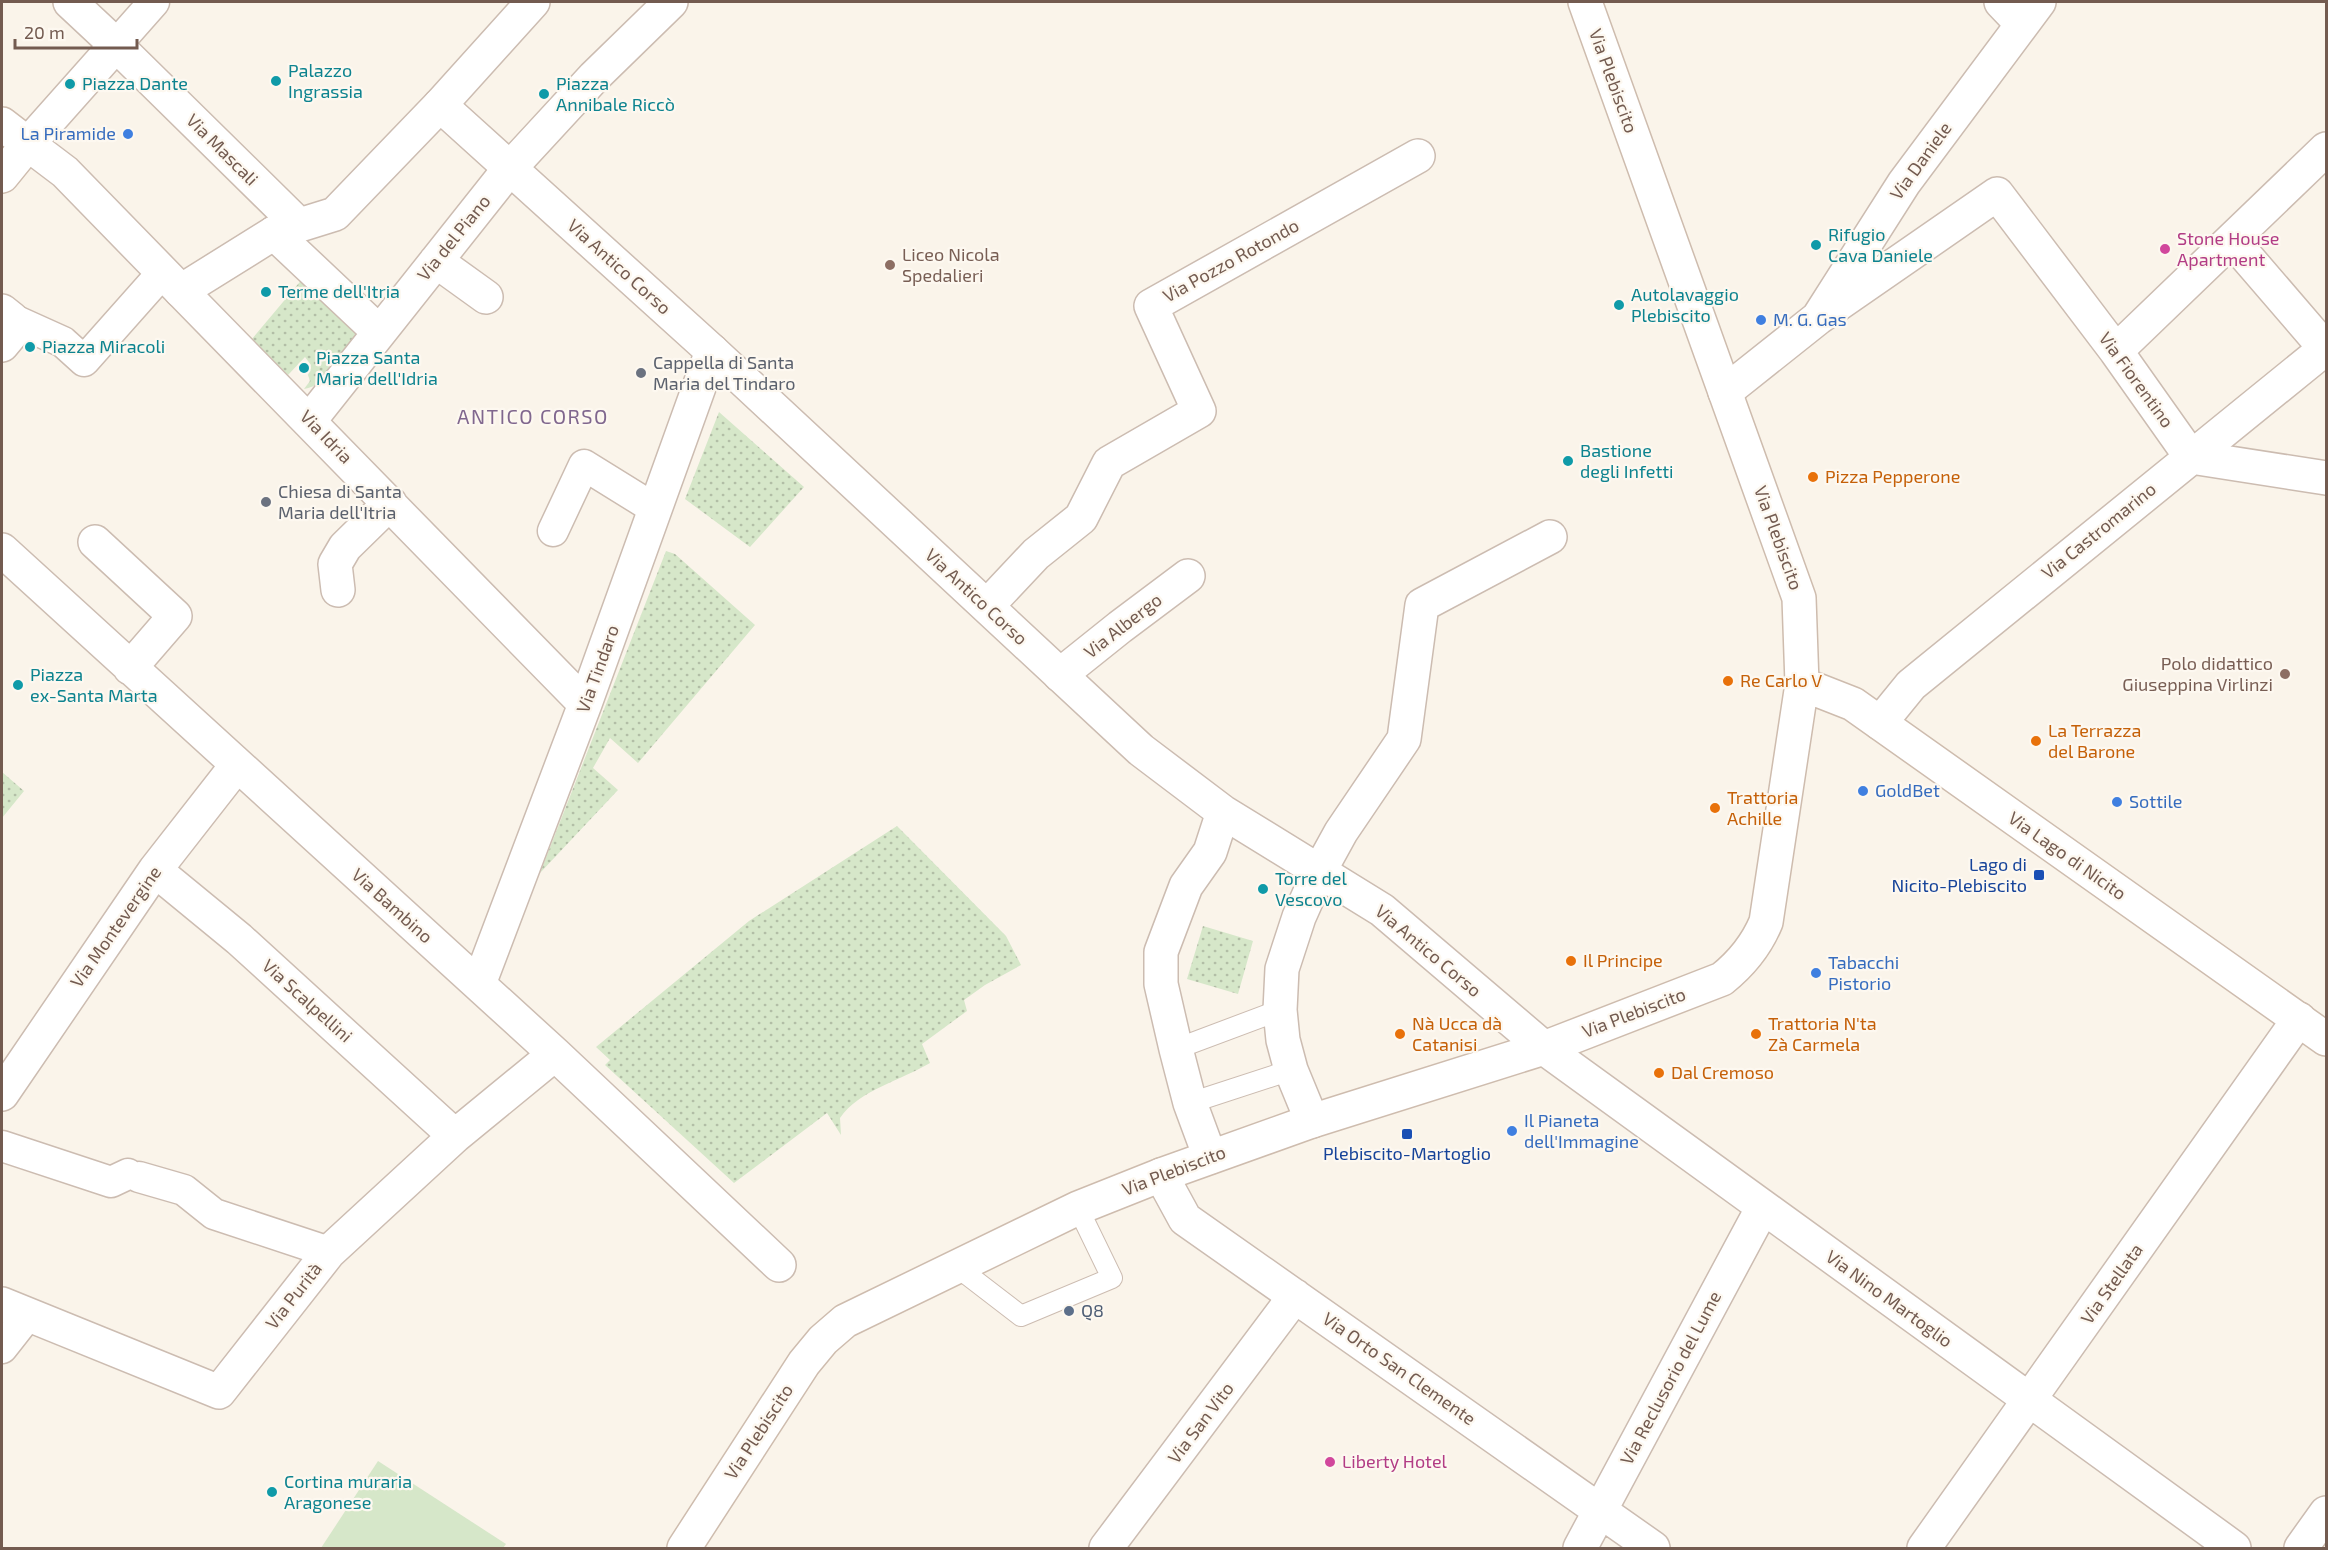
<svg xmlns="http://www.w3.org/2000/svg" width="2328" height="1550" font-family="'Exo 2',sans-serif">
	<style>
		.grass { fill: #d6e7c9 }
		.park { fill: url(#park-dots) }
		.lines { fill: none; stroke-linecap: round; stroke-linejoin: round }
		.service-casing { stroke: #ccbcb1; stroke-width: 22 }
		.pedestrian-casing { stroke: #ccbcb1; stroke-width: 33 }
		.minor-casing { stroke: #ccbcb1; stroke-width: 36 }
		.tertiary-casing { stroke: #ccbcb1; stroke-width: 36 }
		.secondary-casing { stroke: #cebcae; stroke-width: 36 }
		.service { stroke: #fff; stroke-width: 20 }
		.pedestrian { stroke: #fff; stroke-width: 30 }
		.minor { stroke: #fff; stroke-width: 33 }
		.tertiary { stroke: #fff; stroke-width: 33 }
		.secondary { stroke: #fff; stroke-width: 33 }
		.culture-dot { fill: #0f9aa8; stroke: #fdf8f0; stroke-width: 2 }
		.shop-dot { fill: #3f7fe0; stroke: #fdf8f0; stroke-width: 2 }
		.hotel-dot { fill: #d1479c; stroke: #fdf8f0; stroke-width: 2 }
		.education-dot { fill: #8d6e63; stroke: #fdf8f0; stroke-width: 2 }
		.worship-dot { fill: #6b7280; stroke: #fdf8f0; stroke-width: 2 }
		.food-dot { fill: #e8710a; stroke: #fdf8f0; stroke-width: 2 }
		.transit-dot { fill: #1a4fb4; stroke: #fdf8f0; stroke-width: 2 }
		.service-dot { fill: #5c6f8a; stroke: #fdf8f0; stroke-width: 2 }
		.labels { text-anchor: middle; stroke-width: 4.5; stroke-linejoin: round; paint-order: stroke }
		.culture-label { font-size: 18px; fill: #0d838f; stroke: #fdf8f0; text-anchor: start }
		.street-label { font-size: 18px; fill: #735b50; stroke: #fdf8f0 }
		.shop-label { font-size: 18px; fill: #366cbe; stroke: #fdf8f0; text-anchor: start }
		.hotel-label { font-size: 18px; fill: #b23c85; stroke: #fdf8f0; text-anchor: start }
		.education-label { font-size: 18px; fill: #785e54; stroke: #fdf8f0; text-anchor: start }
		.worship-label { font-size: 18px; fill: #5b616d; stroke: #fdf8f0; text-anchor: start }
		.food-label { font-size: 18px; fill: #c56008; stroke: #fdf8f0; text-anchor: start }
		.transit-label { font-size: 18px; fill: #164399; stroke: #fdf8f0; text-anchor: end }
		.service-label { font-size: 18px; fill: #4e5e75; stroke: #fdf8f0; text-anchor: start }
		.neighbourhood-label { font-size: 20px; letter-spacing: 1.5px; fill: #80678e; stroke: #fdf8f0 }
	</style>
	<defs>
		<pattern id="park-dots" width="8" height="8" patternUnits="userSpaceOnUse" patternTransform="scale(1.5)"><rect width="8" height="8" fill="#d6e7c9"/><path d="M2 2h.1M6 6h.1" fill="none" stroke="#b2bea6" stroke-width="1.8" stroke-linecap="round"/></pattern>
	</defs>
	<rect width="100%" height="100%" fill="#faf4ea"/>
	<path class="grass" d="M378,1461L506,1544L503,1548H321Z"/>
	<path class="park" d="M304,277L358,331V338C344,356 328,385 304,389L310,381L308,375L311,365L305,357L288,375L252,339Z
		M719,412L804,487L750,547L685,499Z
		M666,551L675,554L755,625L638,763L610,738L593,768L618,790L540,873Z
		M2,772L24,791L2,818Z
		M897,826L1006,936L1021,965L985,985L964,1000L967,1011L922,1044L930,1063C902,1080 859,1090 840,1118L841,1135L827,1113L734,1183L605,1065L610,1060L596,1047L749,921Z
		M1203,926L1253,941L1238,994L1187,979Z"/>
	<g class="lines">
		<defs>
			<path id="service" d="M1176,1049L1280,1010
				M1190,1103L1291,1070
				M956,1266L1021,1316L1112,1278L1078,1208"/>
			<path id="pedestrian" d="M116,45L154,2
				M12,319L63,342L84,361L163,272
				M553,531L584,465L655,509
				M2,1146L111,1182L128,1174
				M139,1177L184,1190L214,1214L329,1252
				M2,1348L28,1315"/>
			<path id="minor" d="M70,2L116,45
				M2001,2L2022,24
				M440,105L533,2
				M274,233L379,332
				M2232,240L2325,348
				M436,261L486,297
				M181,291L585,704
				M2,311L12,319V333L2,345
				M1818,318L1997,194L2116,351L2191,457L2326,478
				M2116,351L2326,149
				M1725,392L1818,318L1904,183L2039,2
				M310,420L510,168
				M95,542L175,616L130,668
				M2,550L555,1054L779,1265
				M338,590L335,564L345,547L390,503
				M987,606L1036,554L1081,518L1109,463L1199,411L1151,306L1418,156
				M1060,675L1120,627L1188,576
				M1880,723L1911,685L2326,348
				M155,870L239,939L455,1136
				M479,984L585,704L712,351
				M1544,1048L2234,1548
				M2,1094L155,870L237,765
				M1312,1121L1291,1070L1283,1040L1280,1010L1282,969L1299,917L1319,872L1341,832L1404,739L1422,605L1550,537
				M1161,1175L1185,1219L1653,1548
				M2,1304L219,1392L329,1252L455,1136L555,1054
				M1106,1548L1295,1296
				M1580,1548L1763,1207
				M1924,1548L2299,1019"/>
			<path id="tertiary" d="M510,168L594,77L671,2
				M298,224L116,45L28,144L65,172L181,291L274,233L335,214L440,105L712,351L1141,750L1223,812L1382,910L1544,1048
				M1210,1157L1190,1103L1176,1049L1161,984V952L1186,886L1210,852L1223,812
				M2301,1548L2326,1513"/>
			<path id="secondary" d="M2,124L28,144L2,176
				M1802,684L1853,704L2326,1039
				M684,1548L804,1363L823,1340L845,1321L1078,1208L1161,1175L1312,1121L1544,1048L1722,979C1742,963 1756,946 1766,922L1802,684L1799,598L1585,2"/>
		</defs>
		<use href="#service" class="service-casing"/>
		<use href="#pedestrian" class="pedestrian-casing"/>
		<use href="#minor" class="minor-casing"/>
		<use href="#tertiary" class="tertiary-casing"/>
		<use href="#secondary" class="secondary-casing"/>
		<use href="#service" class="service"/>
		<use href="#pedestrian" class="pedestrian"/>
		<use href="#minor" class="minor"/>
		<use href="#tertiary" class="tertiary"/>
		<use href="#secondary" class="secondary"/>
	</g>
	<g class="culture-dot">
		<circle cx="276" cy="81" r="6"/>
		<circle cx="70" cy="84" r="6"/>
		<circle cx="544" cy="94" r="6"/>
		<circle cx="1816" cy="245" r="6"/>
		<circle cx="266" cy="292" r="6"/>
		<circle cx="1619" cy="305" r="6"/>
		<circle cx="30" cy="347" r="6"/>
		<circle cx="304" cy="368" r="6"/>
		<circle cx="1568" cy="461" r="6"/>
		<circle cx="18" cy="685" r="6"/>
		<circle cx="1263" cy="889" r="6"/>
		<circle cx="272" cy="1492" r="6"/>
	</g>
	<g class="shop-dot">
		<circle cx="128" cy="134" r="6"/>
		<circle cx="1761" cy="320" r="6"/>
		<circle cx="1863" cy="791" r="6"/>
		<circle cx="2117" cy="802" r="6"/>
		<circle cx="1816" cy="973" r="6"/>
		<circle cx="1512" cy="1131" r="6"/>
	</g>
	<g class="hotel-dot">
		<circle cx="2165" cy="249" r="6"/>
		<circle cx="1330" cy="1462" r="6"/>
	</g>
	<g class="education-dot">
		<circle cx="890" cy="265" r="6"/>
		<circle cx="2285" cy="674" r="6"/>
	</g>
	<g class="worship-dot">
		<circle cx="641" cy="373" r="6"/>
		<circle cx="266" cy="502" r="6"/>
	</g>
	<g class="food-dot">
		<circle cx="1813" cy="477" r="6"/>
		<circle cx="1728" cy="681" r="6"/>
		<circle cx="2036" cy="741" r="6"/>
		<circle cx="1715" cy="808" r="6"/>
		<circle cx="1571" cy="961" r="6"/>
		<circle cx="1400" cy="1034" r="6"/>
		<circle cx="1756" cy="1034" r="6"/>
		<circle cx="1659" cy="1073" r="6"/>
	</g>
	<g class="transit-dot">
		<rect x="2033" y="869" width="12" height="12" rx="3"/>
		<rect x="1401" y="1128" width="12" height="12" rx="3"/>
	</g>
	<circle class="service-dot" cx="1069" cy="1311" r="6"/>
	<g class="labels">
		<g class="culture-label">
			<text x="288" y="77">Palazzo<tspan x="288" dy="21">Ingrassia</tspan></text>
			<text x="82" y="90">Piazza Dante</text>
			<text x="556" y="90">Piazza<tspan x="556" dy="21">Annibale Riccò</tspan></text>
			<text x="1828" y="241">Rifugio<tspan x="1828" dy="21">Cava Daniele</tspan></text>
			<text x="278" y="298">Terme dell'Itria</text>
			<text x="1631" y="301">Autolavaggio<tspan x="1631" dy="21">Plebiscito</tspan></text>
			<text x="42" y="353">Piazza Miracoli</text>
			<text x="316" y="364">Piazza Santa<tspan x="316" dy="21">Maria dell'Idria</tspan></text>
			<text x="1580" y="457">Bastione<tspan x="1580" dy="21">degli Infetti</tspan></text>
			<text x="30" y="681">Piazza<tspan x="30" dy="21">ex-Santa Marta</tspan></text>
			<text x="1275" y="885">Torre del<tspan x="1275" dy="21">Vescovo</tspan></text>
			<text x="284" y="1488">Cortina muraria<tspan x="284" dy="21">Aragonese</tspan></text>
		</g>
		<g class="street-label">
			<text transform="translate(1613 81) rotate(70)" y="6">Via Plebiscito</text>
			<text transform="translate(222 150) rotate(45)" y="6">Via Mascali</text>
			<text transform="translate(1921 161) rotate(-54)" y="6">Via Daniele</text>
			<text transform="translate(454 238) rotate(-51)" y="6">Via del Piano</text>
			<text transform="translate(1231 261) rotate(-29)" y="6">Via Pozzo Rotondo</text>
			<text transform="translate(619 267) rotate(42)" y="6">Via Antico Corso</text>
			<text transform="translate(2136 380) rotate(54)" y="6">Via Fiorentino</text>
			<text transform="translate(326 437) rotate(46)" y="6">Via Idria</text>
			<text transform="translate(2099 531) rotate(-39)" y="6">Via Castromarino</text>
			<text transform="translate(1778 538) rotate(70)" y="6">Via Plebiscito</text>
			<text transform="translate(976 597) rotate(43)" y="6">Via Antico Corso</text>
			<text transform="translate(1123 626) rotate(-38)" y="6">Via Albergo</text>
			<text transform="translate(598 669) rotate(-70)" y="6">Via Tindaro</text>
			<text transform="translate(2067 856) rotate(35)" y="6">Via Lago di Nicito</text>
			<text transform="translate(392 906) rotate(42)" y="6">Via Bambino</text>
			<text transform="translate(116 927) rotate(-55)" y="6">Via Montevergine</text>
			<text transform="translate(1428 951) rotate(40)" y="6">Via Antico Corso</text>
			<text transform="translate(307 1001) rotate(42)" y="6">Via Scalpellini</text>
			<text transform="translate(1634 1013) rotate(-21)" y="6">Via Plebiscito</text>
			<text transform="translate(1174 1171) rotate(-21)" y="6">Via Plebiscito</text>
			<text transform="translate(2112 1284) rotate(-55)" y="6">Via Stellata</text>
			<text transform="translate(294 1296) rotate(-52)" y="6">Via Purità</text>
			<text transform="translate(1889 1299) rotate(36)" y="6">Via Nino Martoglio</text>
			<text transform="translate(1399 1369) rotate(35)" y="6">Via Orto San Clemente</text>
			<text transform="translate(1671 1378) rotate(-62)" y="6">Via Reclusorio del Lume</text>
			<text transform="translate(1201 1423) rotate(-53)" y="6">Via San Vito</text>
			<text transform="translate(759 1432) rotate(-57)" y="6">Via Plebiscito</text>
		</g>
		<g class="shop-label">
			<text x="116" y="140" text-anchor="end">La Piramide</text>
			<text x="1773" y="326">M. G. Gas</text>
			<text x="1875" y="797">GoldBet</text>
			<text x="2129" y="808">Sottile</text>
			<text x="1828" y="969">Tabacchi<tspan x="1828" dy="21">Pistorio</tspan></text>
			<text x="1524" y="1127">Il Pianeta<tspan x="1524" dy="21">dell'Immagine</tspan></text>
		</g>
		<g class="hotel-label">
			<text x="2177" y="245">Stone House<tspan x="2177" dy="21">Apartment</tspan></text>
			<text x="1342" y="1468">Liberty Hotel</text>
		</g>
		<g class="education-label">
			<text x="902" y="261">Liceo Nicola<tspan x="902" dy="21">Spedalieri</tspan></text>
			<text x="2273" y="670" text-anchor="end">Polo didattico<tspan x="2273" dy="21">Giuseppina Virlinzi</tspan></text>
		</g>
		<g class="worship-label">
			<text x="653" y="369">Cappella di Santa<tspan x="653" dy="21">Maria del Tindaro</tspan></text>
			<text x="278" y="498">Chiesa di Santa<tspan x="278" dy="21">Maria dell'Itria</tspan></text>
		</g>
		<g class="food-label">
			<text x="1825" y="483">Pizza Pepperone</text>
			<text x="1740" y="687">Re Carlo V</text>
			<text x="2048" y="737">La Terrazza<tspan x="2048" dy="21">del Barone</tspan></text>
			<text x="1727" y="804">Trattoria<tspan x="1727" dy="21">Achille</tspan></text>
			<text x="1583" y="967">Il Principe</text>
			<text x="1412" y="1030">Nà Ucca dà<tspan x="1412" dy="21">Catanisi</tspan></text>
			<text x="1768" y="1030">Trattoria N'ta<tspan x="1768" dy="21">Zà Carmela</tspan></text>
			<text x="1671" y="1079">Dal Cremoso</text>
		</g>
		<g class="transit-label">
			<text x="2027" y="871">Lago di<tspan x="2027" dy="21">Nicito-Plebiscito</tspan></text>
			<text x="1407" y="1160" text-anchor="middle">Plebiscito-Martoglio</text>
		</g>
		<g class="service-label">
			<text x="1081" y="1317">Q8</text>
		</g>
		<g class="neighbourhood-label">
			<text x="533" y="424">ANTICO CORSO</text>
		</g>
	</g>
	<rect width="2328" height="1550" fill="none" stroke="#735b50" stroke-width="6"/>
	<path d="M15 39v9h122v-9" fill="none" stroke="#735b50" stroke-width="3"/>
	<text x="24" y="39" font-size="18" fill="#735b50" stroke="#fdf8f0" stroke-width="4.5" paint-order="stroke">20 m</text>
</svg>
